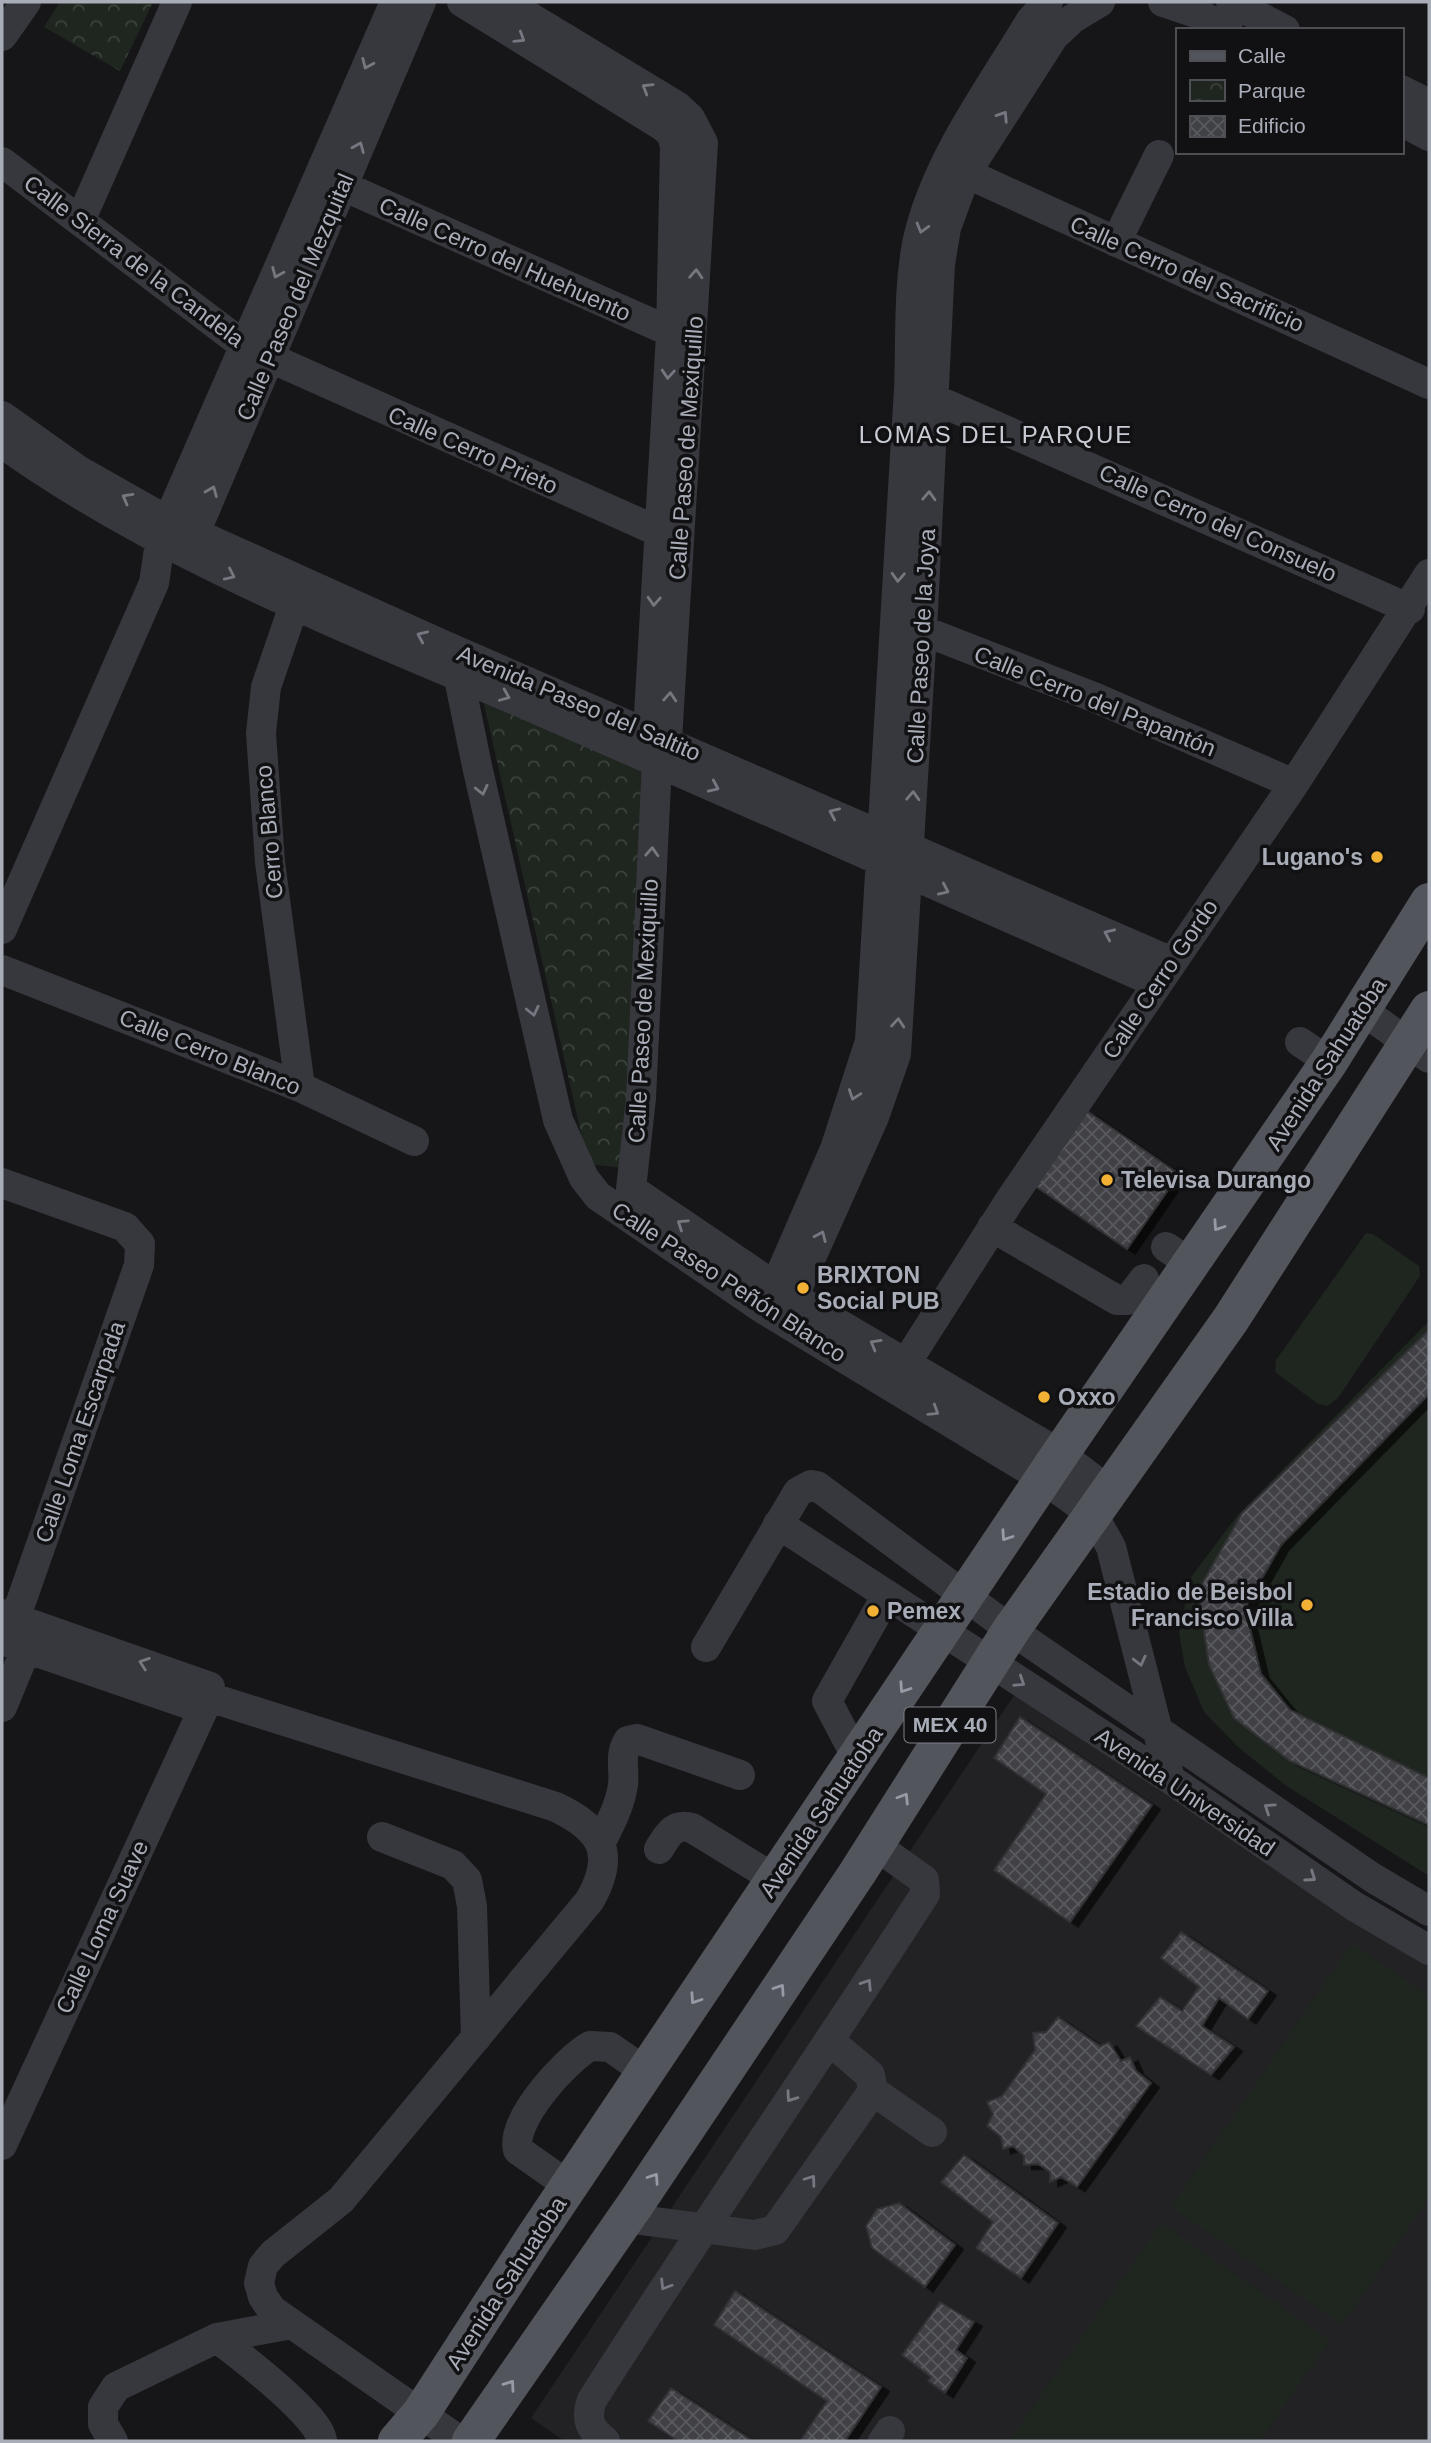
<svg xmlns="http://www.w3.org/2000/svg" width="1431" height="2443" font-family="Helvetica,sans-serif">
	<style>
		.built { fill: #222225 }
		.green { fill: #1e261f }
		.park { fill: url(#park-crowns) }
		.building { fill: url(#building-cross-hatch); stroke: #303034; stroke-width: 2; filter: url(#shadow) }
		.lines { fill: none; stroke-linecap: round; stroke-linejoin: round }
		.minor { stroke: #37383d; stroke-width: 30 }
		.major { stroke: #53555c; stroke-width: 38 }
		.oneway { stroke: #757881 }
		.oneway2 { stroke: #979ba6 }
		.poi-dot { fill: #f2b134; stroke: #111113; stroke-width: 2.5 }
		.labels { text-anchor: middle; stroke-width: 7; stroke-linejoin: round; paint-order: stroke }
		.shield { fill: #111113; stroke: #7b7e86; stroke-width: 2 }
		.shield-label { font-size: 21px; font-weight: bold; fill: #a8adb8 }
		.street-label { font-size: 23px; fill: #a8adb8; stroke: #111113 }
		.poi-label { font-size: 23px; font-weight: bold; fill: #a8adb8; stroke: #111113; text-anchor: start }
		.neighbourhood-label { font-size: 24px; letter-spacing: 2px; fill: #c9ccd4; stroke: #111113 }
	</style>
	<defs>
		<pattern id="park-crowns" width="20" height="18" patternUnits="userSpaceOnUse" patternTransform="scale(1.75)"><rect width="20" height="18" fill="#1e261f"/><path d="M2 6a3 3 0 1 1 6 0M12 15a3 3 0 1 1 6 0" fill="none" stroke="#3c433d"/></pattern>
		<pattern id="building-cross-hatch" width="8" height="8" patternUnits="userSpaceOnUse" patternTransform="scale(1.75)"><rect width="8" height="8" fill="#404145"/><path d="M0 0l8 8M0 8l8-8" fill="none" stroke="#595a5e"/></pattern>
		<filter id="shadow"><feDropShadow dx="8" dy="4.5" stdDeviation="0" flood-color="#0009"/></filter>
	</defs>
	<rect width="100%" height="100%" fill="#161618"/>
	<path class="built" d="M1019,1688L1429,1963V2441H564L531,2418Z"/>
	<path class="green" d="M1366,1233L1373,1234L1419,1266L1420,1276L1338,1398L1327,1406L1318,1404L1275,1372L1276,1360Z
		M1429,1321V1876L1285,1785L1238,1747L1204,1712L1185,1667L1179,1633L1191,1577L1237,1516Z
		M1352,1943L1429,1996V2198L1342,2325L1171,2207Z
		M1161,2223L1330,2340L1260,2441H1009Z"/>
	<path class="park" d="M60,2H153L120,71L44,27Z
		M482,695L645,764L624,1168L588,1164Z"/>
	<path class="building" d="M1087,1111L1179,1174L1127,1249L1035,1186Z
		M1429,1330V1394L1281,1545L1245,1608L1261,1674L1290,1710L1429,1778V1825L1290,1761L1234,1718L1209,1665L1198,1591L1242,1513Z
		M1020,1717L1152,1805L1070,1922L994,1870L1046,1794L994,1758Z
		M1181,1932L1268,1991L1248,2019L1219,1998L1202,2026L1234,2047L1211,2075L1136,2026L1160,1997L1182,2011L1199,1987L1161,1958Z
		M1058,2017L1100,2046L1109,2042L1121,2061L1130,2057L1136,2071L1151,2083L1077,2187L1061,2177L1050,2182V2172L1038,2164L1024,2165V2156L1013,2146L1003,2149L1001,2137L987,2126L993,2114L987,2102L1002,2096L1035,2050L1033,2033L1046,2032Z
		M964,2155L1058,2223L1021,2278L976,2248L993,2222L941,2182Z
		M899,2203L955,2245L925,2287L872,2248L866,2226L877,2209Z
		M735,2291L881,2387L845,2441H800L827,2401L714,2325Z
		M940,2302L974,2322L956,2350L967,2358L945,2393L928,2381L931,2377L902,2355Z
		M671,2388L753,2441H678L648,2421Z"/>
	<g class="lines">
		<path class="minor" d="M462,2L664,127L672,135L675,146L671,334L647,750
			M505,2L677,106L690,118L703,143L667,740
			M1163,2L1199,14L1228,30
			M1231,2L1285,30
			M2,36L26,2
			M1401,90L1429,104
			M1401,121L1429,136
			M2,162L246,347L673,538
			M948,165L1429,384
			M325,178L689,340
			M80,221L177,2
			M1116,242L1159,155
			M916,391L1410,609
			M2,416L78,470L168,521L443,645L1172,962
			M2,443C163,558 348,628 529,706C739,797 947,891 1157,983
			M184,550L195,533L421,2
			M300,588L266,687L261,733L270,862L300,1087
			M906,624L1096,698L1294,784
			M453,649L477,766L558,1120L584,1178L598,1196L765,1310L1044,1479L1093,1515L1111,1547L1170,1779
			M2,929L154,583L160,542L168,521L395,2
			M2,970L300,1087L414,1141
			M1362,1010L1429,1058
			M1300,1042L1329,1062
			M2,1183L125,1227L140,1244L139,1265L15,1619
			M631,1189L776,1287L1060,1454L1110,1492
			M631,1189L641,1098L657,762
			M992,1227L1117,1300H1128L1144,1279
			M1166,1247L1191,1264
			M765,1310L835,1149L870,1041L909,389C911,340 908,287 918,239C936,160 990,89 1031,20L1048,2
			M783,1320L874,1117L896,1054L922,631L940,264L946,228L966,173L1054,36L1072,19L1100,2
			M892,1385L1010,1200L1294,784L1429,574
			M778,1524L1170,1779L1354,1906L1429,1950
			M2,1614L210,1687L209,1697L2,2145
			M2,1640L203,1709
			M706,1647L798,1492L811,1485L817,1486L1011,1630L1373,1878L1429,1911
			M209,1697L556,1807C601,1829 617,1852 590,1900L341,2200L273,2254L263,2266L259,2283L263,2297L272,2310L460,2441
			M2,1707L34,1630
			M857,1758L827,1701L887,1595
			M382,1837L453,1865L467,1880L472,1906L476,2038
			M600,1844C609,1826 620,1806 623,1785C625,1770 619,1755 628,1741L637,1739L740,1775
			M659,1849C668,1835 673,1823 692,1828L775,1879
			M873,2091L932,2132
			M569,2186L518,2150C510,2120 566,2060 590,2046L610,2047L646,2072
			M625,2218L755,2235L775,2230L873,2091L870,2075L830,2041
			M217,2338C239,2355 321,2417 322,2441
			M113,2441L103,2424V2407L116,2387L217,2338L292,2324
			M605,2441C590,2429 585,2419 592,2400C700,2230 816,2064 925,1894L924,1880L875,1845
			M883,2441L890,2431"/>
		<path class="major" d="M397,2441L421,2413L534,2238L1060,1454L1329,1062L1429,902
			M471,2441L637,2202L858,1872L1011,1630L1231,1319L1429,1010"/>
	</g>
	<defs><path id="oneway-chevron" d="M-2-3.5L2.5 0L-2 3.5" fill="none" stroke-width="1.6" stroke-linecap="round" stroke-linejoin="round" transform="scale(1.75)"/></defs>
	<g class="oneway">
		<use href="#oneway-chevron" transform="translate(520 38) rotate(32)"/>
		<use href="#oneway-chevron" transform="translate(367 64) rotate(114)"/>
		<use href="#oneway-chevron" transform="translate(647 88) rotate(-149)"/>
		<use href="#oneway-chevron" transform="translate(1003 116) rotate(-57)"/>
		<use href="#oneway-chevron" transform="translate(359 147) rotate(-67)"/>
		<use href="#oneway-chevron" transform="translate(922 228) rotate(106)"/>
		<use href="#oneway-chevron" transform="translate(277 273) rotate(113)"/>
		<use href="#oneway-chevron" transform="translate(696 274) rotate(-87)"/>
		<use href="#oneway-chevron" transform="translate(668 374) rotate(94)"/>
		<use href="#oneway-chevron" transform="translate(212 491) rotate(-68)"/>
		<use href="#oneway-chevron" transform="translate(929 496) rotate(-87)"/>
		<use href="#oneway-chevron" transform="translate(127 498) rotate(-151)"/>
		<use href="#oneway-chevron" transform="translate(230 575) rotate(25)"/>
		<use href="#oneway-chevron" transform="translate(898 577) rotate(93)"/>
		<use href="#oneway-chevron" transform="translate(654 601) rotate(93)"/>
		<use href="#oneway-chevron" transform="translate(422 636) rotate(-156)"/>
		<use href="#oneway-chevron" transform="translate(505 696) rotate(23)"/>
		<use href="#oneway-chevron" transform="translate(670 697) rotate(-86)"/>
		<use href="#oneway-chevron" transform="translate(714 787) rotate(24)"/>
		<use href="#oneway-chevron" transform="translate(482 790) rotate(77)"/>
		<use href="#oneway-chevron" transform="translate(913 796) rotate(-87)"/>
		<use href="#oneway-chevron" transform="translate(834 813) rotate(-156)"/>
		<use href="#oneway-chevron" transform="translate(652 852) rotate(-87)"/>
		<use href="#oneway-chevron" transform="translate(944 890) rotate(24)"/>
		<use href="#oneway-chevron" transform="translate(1109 934) rotate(-156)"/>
		<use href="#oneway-chevron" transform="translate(533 1011) rotate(77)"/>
		<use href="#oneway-chevron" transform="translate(898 1023) rotate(-85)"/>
		<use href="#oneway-chevron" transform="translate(854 1095) rotate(109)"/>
		<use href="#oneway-chevron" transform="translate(682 1224) rotate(-146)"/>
		<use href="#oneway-chevron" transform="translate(821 1236) rotate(-66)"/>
		<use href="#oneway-chevron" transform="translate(875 1344) rotate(-150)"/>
		<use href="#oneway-chevron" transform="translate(934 1411) rotate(32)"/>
		<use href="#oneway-chevron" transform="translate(1140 1661) rotate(76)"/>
		<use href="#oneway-chevron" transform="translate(144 1663) rotate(-161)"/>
		<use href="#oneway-chevron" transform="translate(1020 1682) rotate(33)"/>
		<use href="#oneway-chevron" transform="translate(1269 1808) rotate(-146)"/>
		<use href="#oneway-chevron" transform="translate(1311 1877) rotate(35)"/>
		<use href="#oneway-chevron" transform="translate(867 1984) rotate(-57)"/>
		<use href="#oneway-chevron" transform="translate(791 2097) rotate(125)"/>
		<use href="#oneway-chevron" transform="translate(811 2180) rotate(-54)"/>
		<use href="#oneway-chevron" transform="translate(665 2285) rotate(122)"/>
	</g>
	<g class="oneway2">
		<use href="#oneway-chevron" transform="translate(1218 1226) rotate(124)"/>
		<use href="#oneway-chevron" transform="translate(1006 1536) rotate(124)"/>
		<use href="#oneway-chevron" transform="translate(904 1688) rotate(124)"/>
		<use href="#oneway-chevron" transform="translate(904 1798) rotate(-58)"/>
		<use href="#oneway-chevron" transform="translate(780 1989) rotate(-56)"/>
		<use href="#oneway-chevron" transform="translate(695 1999) rotate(124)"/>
		<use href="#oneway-chevron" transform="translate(654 2178) rotate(-56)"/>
		<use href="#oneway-chevron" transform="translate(510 2385) rotate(-55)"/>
	</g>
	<g class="poi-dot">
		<circle cx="1377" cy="857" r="7"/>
		<circle cx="1107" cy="1180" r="7"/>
		<circle cx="803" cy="1288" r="7"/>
		<circle cx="1044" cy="1397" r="7"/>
		<circle cx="1307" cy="1605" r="7"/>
		<circle cx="873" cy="1611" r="7"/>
	</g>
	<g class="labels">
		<rect class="shield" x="904.5" y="1707.5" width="91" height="35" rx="5"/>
		<g class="shield-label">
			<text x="950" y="1732">MEX 40</text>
		</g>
		<g class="street-label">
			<text transform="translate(505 259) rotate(24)" y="8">Calle Cerro del Huehuento</text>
			<text transform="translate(134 261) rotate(37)" y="8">Calle Sierra de la Candela</text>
			<text transform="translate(1187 274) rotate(24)" y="8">Calle Cerro del Sacrificio</text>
			<text transform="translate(295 297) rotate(-67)" y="8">Calle Paseo del Mezquital</text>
			<text transform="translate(686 448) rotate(-86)" y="8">Calle Paseo de Mexiquillo</text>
			<text transform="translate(473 450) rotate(24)" y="8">Calle Cerro Prieto</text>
			<text transform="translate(1218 523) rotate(24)" y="8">Calle Cerro del Consuelo</text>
			<text transform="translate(921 646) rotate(-87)" y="8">Calle Paseo de la Joya</text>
			<text transform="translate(1095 701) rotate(22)" y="8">Calle Cerro del Papantón</text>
			<text transform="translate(579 703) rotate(23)" y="8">Avenida Paseo del Saltito</text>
			<text transform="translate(269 832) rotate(-95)" y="8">Cerro Blanco</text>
			<text transform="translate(1160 979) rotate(-56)" y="8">Calle Cerro Gordo</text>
			<text transform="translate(643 1011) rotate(-87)" y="8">Calle Paseo de Mexiquillo</text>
			<text transform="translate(210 1052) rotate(22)" y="8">Calle Cerro Blanco</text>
			<text transform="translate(1326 1064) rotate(-57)" y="8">Avenida Sahuatoba</text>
			<text transform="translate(729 1282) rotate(33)" y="8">Calle Paseo Peñón Blanco</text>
			<text transform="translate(80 1432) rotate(-71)" y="8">Calle Loma Escarpada</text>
			<text transform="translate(1185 1792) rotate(34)" y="8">Avenida Universidad</text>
			<text transform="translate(821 1812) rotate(-56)" y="8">Avenida Sahuatoba</text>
			<text transform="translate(102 1927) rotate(-65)" y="8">Calle Loma Suave</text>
			<text transform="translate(506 2283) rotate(-57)" y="8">Avenida Sahuatoba</text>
		</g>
		<g class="poi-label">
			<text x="1363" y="865" text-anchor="end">Lugano's</text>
			<text x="1121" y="1188">Televisa Durango</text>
			<text x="817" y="1283">BRIXTON<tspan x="817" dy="26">Social PUB</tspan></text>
			<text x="1058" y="1405">Oxxo</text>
			<text x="1293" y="1600" text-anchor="end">Estadio de Beisbol<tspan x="1293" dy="26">Francisco Villa</tspan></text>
			<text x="887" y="1619">Pemex</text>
		</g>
		<g class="neighbourhood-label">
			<text x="996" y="443">LOMAS DEL PARQUE</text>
		</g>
	</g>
	<rect width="1431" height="2443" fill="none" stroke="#a8adb8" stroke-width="7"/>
	<rect x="1176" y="28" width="228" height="126" fill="#111113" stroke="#4d4f55" stroke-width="2"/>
	<rect x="1190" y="51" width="35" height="10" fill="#53555c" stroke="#4d4f55" stroke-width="2"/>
	<text x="1238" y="63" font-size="21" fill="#a8adb8">Calle</text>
	<rect x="1190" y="80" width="35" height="21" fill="url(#park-crowns)" stroke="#4d4f55" stroke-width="2"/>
	<text x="1238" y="98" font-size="21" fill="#a8adb8">Parque</text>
	<rect x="1190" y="116" width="35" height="21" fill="url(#building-cross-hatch)" stroke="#4d4f55" stroke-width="2"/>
	<text x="1238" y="133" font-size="21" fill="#a8adb8">Edificio</text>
</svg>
